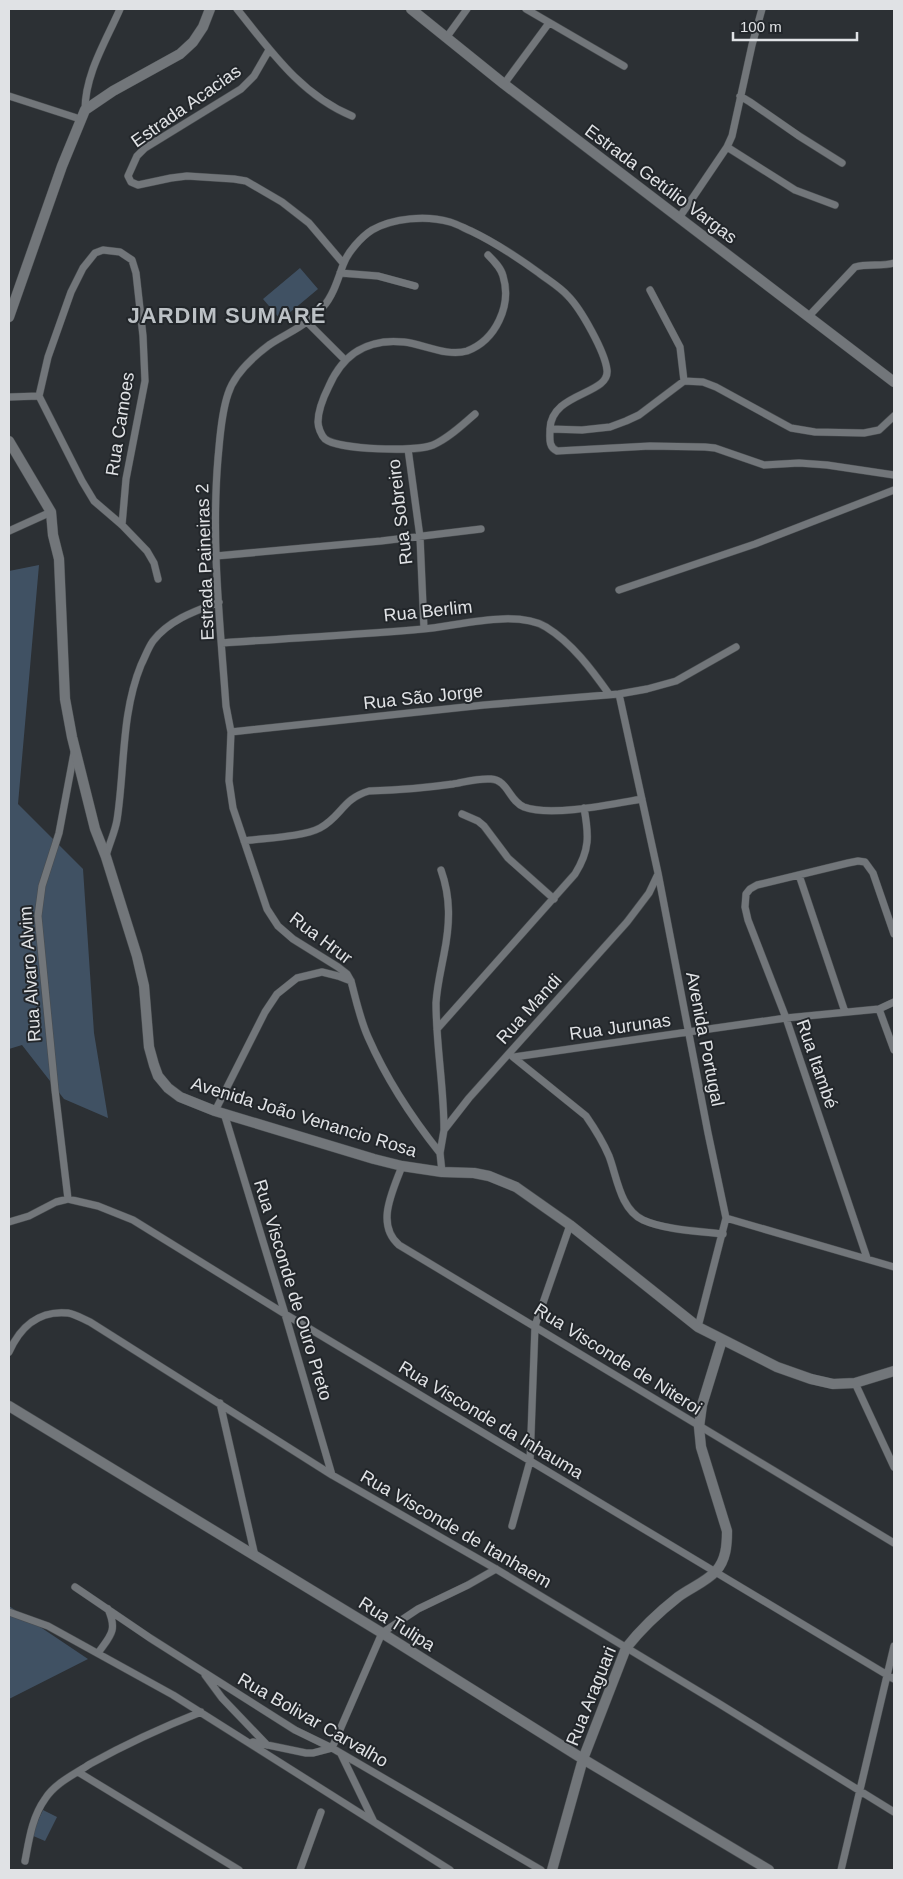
<svg xmlns="http://www.w3.org/2000/svg" width="903" height="1879" font-family="Helvetica,sans-serif">
	<style>
		.green { fill: #405163 }
		.lines { fill: none; stroke-linecap: round; stroke-linejoin: round }
		.minor-casing { stroke: #494d50; stroke-width: 8 }
		.secondary-casing { stroke: #494d50; stroke-width: 11 }
		.minor { stroke: #72767a; stroke-width: 7 }
		.secondary { stroke: #72767a; stroke-width: 10 }
		.labels { text-anchor: middle; stroke-width: 4; stroke-linejoin: round; paint-order: stroke }
		.street-label { font-size: 18px; fill: #e0e2e5; stroke: #22262a }
		.district-label { font-size: 22px; font-weight: bold; letter-spacing: 1px; fill: #bcc1c5; stroke: #22262a }
	</style>
	<rect width="100%" height="100%" fill="#2c3034"/>
	<path class="green" d="M300,268L318,289L281,320L263,299Z
		M39,565L18,804L83,869L94,1033L108,1118L64,1099L22,1045L9,1049V571Z
		M9,1606L88,1659L9,1699Z
		M43,1810L57,1817L45,1841L31,1835Z"/>
	<g class="lines">
		<defs>
			<path id="minor" d="M237,9C270,50 301,95 352,116
				M526,9L624,66
				M446,38L467,9
				M269,50L254,76L241,89L145,148L137,156L128,176L131,182L138,185L171,178L187,176L234,179L246,181L282,202L309,223L343,263
				M504,84L549,23
				M9,96L80,119
				M740,96L750,102L799,136L842,163
				M85,110C85,74 106,41 120,9
				M727,147L795,190L835,205
				M679,218L727,147L732,136L752,45L762,9
				M340,273L378,276L415,286
				M650,290L680,347L684,381
				M808,317L855,267C868,263 881,267 894,263
				M307,322L345,360
				M9,397L39,396
				M475,414C462,425 449,438 433,445C416,452 339,450 325,439C321,435 318,427 318,422C318,410 324,396 329,386C343,354 368,338 404,342C423,344 447,357 467,351C496,340 512,305 503,276C501,268 494,261 488,255
				M550,429C550,438 548,447 557,451L650,446L705,447L715,448L764,465L799,463L827,465L894,475
				M408,449L420,537L424,629
				M122,525L126,479L145,381L143,336L136,273L132,260L120,252L103,250L95,253L83,268L71,292L48,357L39,396L82,481L94,501L122,525L147,551L154,563L158,579
				M9,531L51,512
				M216,556L381,541L481,529
				M619,590L755,544L894,490
				M222,643C289,638 356,635 423,629C457,626 516,609 546,627C572,643 592,670 609,694
				M619,694L658,873L708,1133L726,1218L698,1327
				M231,732L484,705L619,694L647,689L676,681L736,647
				M462,814L478,821L484,826L508,858L554,899
				M244,841C264,838 303,837 320,828C342,816 342,799 369,791C397,790 425,788 453,784C465,782 478,778 491,779C508,780 509,801 524,807C551,817 613,804 642,799
				M106,856C109,844 115,832 117,820C125,768 121,714 141,665C145,657 148,648 153,641C169,620 195,611 219,602
				M441,870C451,898 450,924 444,954C441,970 437,986 436,1003C436,1045 444,1087 444,1130
				M799,875L845,1012
				M879,1009L894,1050
				M437,1029L575,874C590,850 589,835 584,808
				M513,1057L586,1116C595,1129 603,1142 609,1156C617,1177 620,1209 643,1220C665,1230 698,1231 723,1234
				M514,1057L786,1018L879,1009L894,1002
				M215,1111L265,1012L277,994L297,978L322,972L338,976L351,981
				M224,1113L285,1314L332,1475
				M440,1153C412,1118 386,1078 368,1037C360,1019 356,1000 351,981L347,974L338,967L293,939L278,926L267,909L233,808L229,781L231,732L226,706C220,623 211,541 218,458C220,438 221,414 228,394C234,374 253,357 269,345C282,336 297,330 309,320C314,316 319,312 323,307C333,296 338,279 343,265C347,253 361,237 372,230C393,218 426,215 450,222C457,224 464,228 471,231C496,243 517,257 539,273C548,280 560,287 568,296C581,309 605,352 607,370C610,395 551,392 550,429L582,430L610,427L626,421L639,415L684,381L703,382L716,387L791,428L815,432L864,433L879,430L894,416
				M402,1166C393,1191 375,1224 399,1245L894,1543
				M442,1172L440,1153L444,1130L469,1098L627,922L649,893L658,874
				M68,1199L55,1090L38,916L42,886L59,833L74,753
				M726,1218L894,1267
				M9,1222L29,1216L56,1202L68,1199L98,1206L133,1220L285,1314L894,1679
				M867,1258L786,1018L748,920L745,907L746,894L750,889L757,885L848,863L858,861L865,862L873,873L894,934
				M9,1352C20,1327 39,1310 68,1313C75,1314 83,1319 90,1322L332,1475L496,1569L718,1703L894,1812
				M855,1383L894,1467
				M220,1403L255,1556
				M512,1526L530,1461L535,1326L570,1225
				M75,1587L150,1638L295,1730L332,1748L541,1870
				M9,1612L48,1626L173,1695L450,1870
				M98,1653C110,1636 118,1631 108,1609
				M205,1675L222,1698L267,1745
				M253,1742L306,1753H313L332,1748L382,1633L418,1609L468,1585L496,1569
				M341,1754L373,1820
				M78,1772L239,1870
				M25,1861C29,1840 32,1817 45,1799C55,1783 75,1774 90,1764C126,1744 163,1727 201,1712
				M300,1870L321,1812
				M841,1870L894,1646"/>
			<path id="secondary" d="M411,9L504,84L894,382
				M9,317L62,166L85,110L113,91L180,54L193,42L203,27L210,9
				M9,441L51,512L53,535L59,559L65,699L72,737L95,829L106,857L137,956L144,986L149,1047L154,1065L158,1076L168,1088L180,1097L215,1111L374,1159L402,1166L442,1172L474,1173L489,1176L516,1187L570,1225L698,1327L777,1367L811,1379L833,1384L855,1383L894,1371
				M9,1406L382,1633L583,1759L769,1870
				M552,1870L583,1759L626,1648C641,1629 659,1612 678,1597C690,1588 706,1582 716,1571C726,1560 727,1545 727,1531L701,1447L699,1427L702,1405L722,1340"/>
		</defs>
		<use href="#minor" class="minor-casing"/>
		<use href="#secondary" class="secondary-casing"/>
		<use href="#minor" class="minor"/>
		<use href="#secondary" class="secondary"/>
	</g>
	<g class="labels">
		<g class="street-label">
			<text transform="translate(186 106) rotate(-35)" y="6">Estrada Acacias</text>
			<text transform="translate(661 184) rotate(37)" y="6">Estrada Getúlio Vargas</text>
			<text transform="translate(120 424) rotate(-81)" y="6">Rua Camoes</text>
			<text transform="translate(400 512) rotate(-97)" y="6">Rua Sobreiro</text>
			<text transform="translate(205 562) rotate(-92)" y="6">Estrada Paineiras 2</text>
			<text transform="translate(428 611) rotate(-6)" y="6">Rua Berlim</text>
			<text transform="translate(423 697) rotate(-6)" y="6">Rua São Jorge</text>
			<text transform="translate(321 938) rotate(37)" y="6">Rua Hrur</text>
			<text transform="translate(30 974) rotate(-94)" y="6">Rua Alvaro Alvim</text>
			<text transform="translate(529 1009) rotate(-48)" y="6">Rua Mandi</text>
			<text transform="translate(620 1027) rotate(-8)" y="6">Rua Jurunas</text>
			<text transform="translate(705 1039) rotate(79)" y="6">Avenida Portugal</text>
			<text transform="translate(817 1064) rotate(71)" y="6">Rua Itambé</text>
			<text transform="translate(304 1117) rotate(17)" y="6">Avenida João Venancio Rosa</text>
			<text transform="translate(293 1290) rotate(73)" y="6">Rua Visconde de Ouro Preto</text>
			<text transform="translate(618 1359) rotate(32)" y="6">Rua Visconde de Niteroi</text>
			<text transform="translate(491 1420) rotate(31)" y="6">Rua Visconde da Inhauma</text>
			<text transform="translate(456 1529) rotate(30)" y="6">Rua Visconde de Itanhaem</text>
			<text transform="translate(397 1624) rotate(32)" y="6">Rua Tulipa</text>
			<text transform="translate(591 1696) rotate(-68)" y="6">Rua Araguari</text>
			<text transform="translate(313 1720) rotate(30)" y="6">Rua Bolivar Carvalho</text>
		</g>
		<g class="district-label">
			<text x="227" y="323">JARDIM SUMARÉ</text>
		</g>
	</g>
	<rect width="903" height="1879" fill="none" stroke="#e0e2e5" stroke-width="20"/>
	<path d="M733 32v8h124v-8" fill="none" stroke="#e0e2e5" stroke-width="2.5"/>
	<text x="740" y="32" font-size="15" fill="#e0e2e5" stroke="#22262a" stroke-width="4" paint-order="stroke">100 m</text>
</svg>
